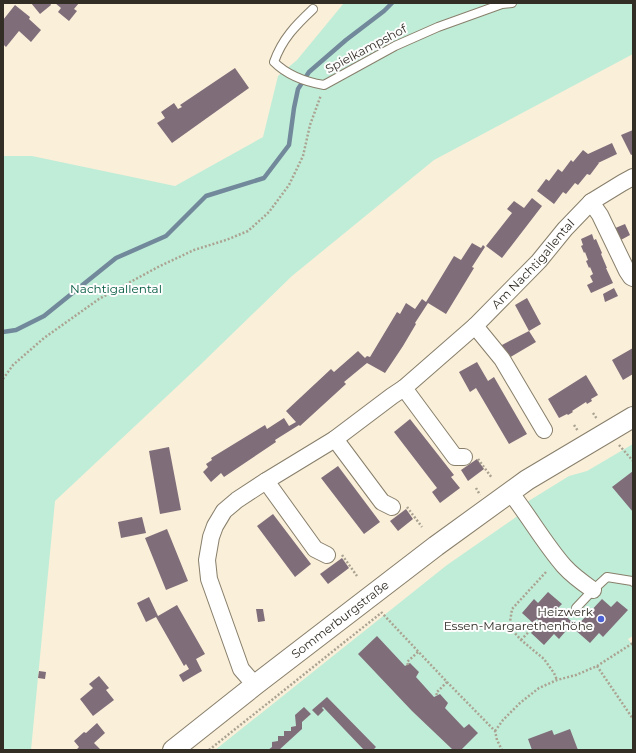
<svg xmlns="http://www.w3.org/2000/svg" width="636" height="753" font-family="Montserrat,sans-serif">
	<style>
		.green { fill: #c0edd8 }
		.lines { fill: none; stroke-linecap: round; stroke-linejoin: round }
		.stream { stroke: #72899b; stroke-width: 4.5 }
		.building { fill: #806d7a }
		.service-casing { stroke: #887f6b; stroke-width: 10 }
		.minor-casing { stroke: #887f6b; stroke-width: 18 }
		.tertiary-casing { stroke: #887f6b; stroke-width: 22 }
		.path { stroke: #aba392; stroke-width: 2.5; stroke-dasharray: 2 2; stroke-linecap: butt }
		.service { stroke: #fff; stroke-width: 8 }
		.minor { stroke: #fff; stroke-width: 16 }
		.tertiary { stroke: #fff; stroke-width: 20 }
		.poi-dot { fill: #4b61d5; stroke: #fdfdfd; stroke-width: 1.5 }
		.labels { text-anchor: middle; stroke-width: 4; stroke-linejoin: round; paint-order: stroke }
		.street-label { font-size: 12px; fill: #322e26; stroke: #fdfdfd }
		.park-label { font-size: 12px; fill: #015a3f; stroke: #fdfdfd }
		.poi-label { font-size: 12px; fill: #322e26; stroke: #fdfdfd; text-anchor: end }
	</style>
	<rect width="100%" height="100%" fill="#faefd9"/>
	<path class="green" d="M344,3H633V54L434,160L292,276L198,367L55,501L31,750H3V156H32L175,186L263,137L278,76L297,60Z
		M633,444V636L628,639L633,646V750H215L447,565L519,515L527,502L569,476L587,471Z"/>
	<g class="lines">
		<path class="stream" d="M3,332L16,330L44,316L116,258L166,236L206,196L264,178L289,145L294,108L298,89L309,72L346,40L384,11L392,3"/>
	</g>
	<path class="building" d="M31,3H50L51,5L40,14Z
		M55,3H79L74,9L77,11L69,21L58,12L61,8Z
		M15,5L30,17L29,19L41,30L31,42L19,31L6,47L3,44V20Z
		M235,68L249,88L172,143L157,123L165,118L161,112L174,103L178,109L182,107L180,105Z
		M633,130V154L631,155L621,135Z
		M612,143L617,154L598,163H599L590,175L587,174L578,185L575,183L566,194L563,192L554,204L537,191L546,179L549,181L558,169L562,172L571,160L573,162L583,150L588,154Z
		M532,198L542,206L502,258L486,246L512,213L507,209L514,201L524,208Z
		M625,224L630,235L619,241L613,229Z
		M592,234L594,240L596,239L602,253L601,254L607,268H606L613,283L591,293L587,285L593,282L590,276L593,274L590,267L589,268L586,261L588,260L585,252L584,253L581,246L583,245L581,239Z
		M472,243L481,248L483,245L485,247L472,267L474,268L446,314L428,303L415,323L416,324L403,346L385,373L367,363L344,382L346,384L300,426L299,425L275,440L276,442L224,477L221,473L211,482L203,472L208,467L206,464L212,460L211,458L265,425L267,429L284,418L289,426L296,422L286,411L331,369L334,372L358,351L365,358L367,356L370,357L397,312L400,314L406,303L415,309L422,299L426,302L454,256L461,260Z
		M614,288L618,296L605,302L603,294Z
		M527,298L541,324L529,331L515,305Z
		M529,331L536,342L507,359L500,346Z
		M633,348V374L623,380L612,360Z
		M477,362L488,381L494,377L527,434L509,444L476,388L470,392L459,372Z
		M586,375L598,395L591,399L592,401L587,404L586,402L572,411L573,412L568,415L567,414L559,418L548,399Z
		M410,419L454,475L451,477L460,488L440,503L432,492L437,488L394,432Z
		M169,447L181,510L160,514L149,451Z
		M477,459L484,469L468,481L461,470Z
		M338,466L380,522L364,534L321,478Z
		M633,471V512L612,487Z
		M406,509L413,519L398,531L390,521Z
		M273,514L311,564L295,577L257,526Z
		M142,517L146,533L121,538L118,522Z
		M167,529L188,581L166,590L145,538Z
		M342,558L349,568L328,584L320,574Z
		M548,592L562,604L555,611L562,618L565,615L572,622L570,624L571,625L559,639L554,634L544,645L531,633L540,622L537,619L533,623L522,613L534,599L538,603Z
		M149,597L158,616L177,605L205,654L196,659L202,671L183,682L179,675L189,669L186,664L184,666L156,617L146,622L137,603Z
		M602,599L611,607L617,601L628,610L603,637L599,633L590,643L574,629Z
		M256,609H263L265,621L258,622Z
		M377,636L405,666L410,663L419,672L416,677L434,697L440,694L448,703L445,708L464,728L469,724L478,733L461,750H453L412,711L358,654Z
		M39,671L46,672L45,679L38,678Z
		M99,676L109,688L106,690L114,700L93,716L80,699L93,688L89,684Z
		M327,697L376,747L373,750H364L323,707L322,708L324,710L318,716L312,710Z
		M304,707L311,714L302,722V729L279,750H268L272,747V742L278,741V736H284V731H291V727L296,726L295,715Z
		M97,723L105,733L94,743L100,749L99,750H76L79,747L74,741L84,732L86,733Z
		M570,729L578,750H532L528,739L552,730L554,735Z"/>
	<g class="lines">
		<defs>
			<path id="service" d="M313,9C296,25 282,39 274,62C287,75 306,82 324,85L395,46L438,27L502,4L512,3
				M576,608L593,590L607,577L632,581L633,582"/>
			<g id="minor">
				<path d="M591,202L600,215L627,271L631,277L633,278"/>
				<path d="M475,326L502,359L544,430"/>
				<path d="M404,388L455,457H464"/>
				<path d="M335,439L382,502L392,507"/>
				<path d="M266,481L315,549L327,555"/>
				<path d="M510,492C529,516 544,543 564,566C572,575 583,583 593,590"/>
				<path id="s1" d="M255,685L241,669L209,579L207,560L211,537L215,526L224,511L237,500L266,481L335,439L392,396L404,388L475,326L539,261L565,229L591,202L622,183L633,177"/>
			</g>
			<g id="tertiary">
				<path id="s2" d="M173,750L255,685L436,546L527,480L633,417"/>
			</g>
		</defs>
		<use href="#service" class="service-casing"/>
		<use href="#minor" class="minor-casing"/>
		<use href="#tertiary" class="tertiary-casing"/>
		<path class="path" d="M3,379L13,365L44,338L99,299L158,267L194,250L226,240L248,231L269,212L289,185L303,156L310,125L321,95
			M593,413L597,419
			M574,425L578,431
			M619,445L633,461
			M478,459L492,478
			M476,488L480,495
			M407,507L422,527
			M342,555L357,576
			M546,572L512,609L510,622L514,632L521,640L544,659L554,673L557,680
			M381,612L447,682L495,731L497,740L502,750
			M521,640L539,621
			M408,665L407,662L418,652
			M597,666L633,719
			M437,695L436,693L447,682
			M495,731L503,720L520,703L539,688L557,680L576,675L597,666L633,643
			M209,750L381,613"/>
		<use href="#service" class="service"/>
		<use href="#minor" class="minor"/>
		<use href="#tertiary" class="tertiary"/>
	</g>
	<circle class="poi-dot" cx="601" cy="619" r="4"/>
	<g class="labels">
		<g class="street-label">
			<text transform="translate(366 49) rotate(-28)" y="4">Spielkampshof</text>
			<text dy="4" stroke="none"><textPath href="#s1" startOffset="586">Am Nachtigallental</textPath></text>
			<text dy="4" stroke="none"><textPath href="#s2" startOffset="212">Sommerburgstraße</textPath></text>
		</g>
		<g class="park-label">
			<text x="116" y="293">Nachtigallental</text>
		</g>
		<g class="poi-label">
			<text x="593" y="616">Heizwerk<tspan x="593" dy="14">Essen-Margarethenhöhe</tspan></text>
		</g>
	</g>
	<rect width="636" height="753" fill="none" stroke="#322e26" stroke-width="8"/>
</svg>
